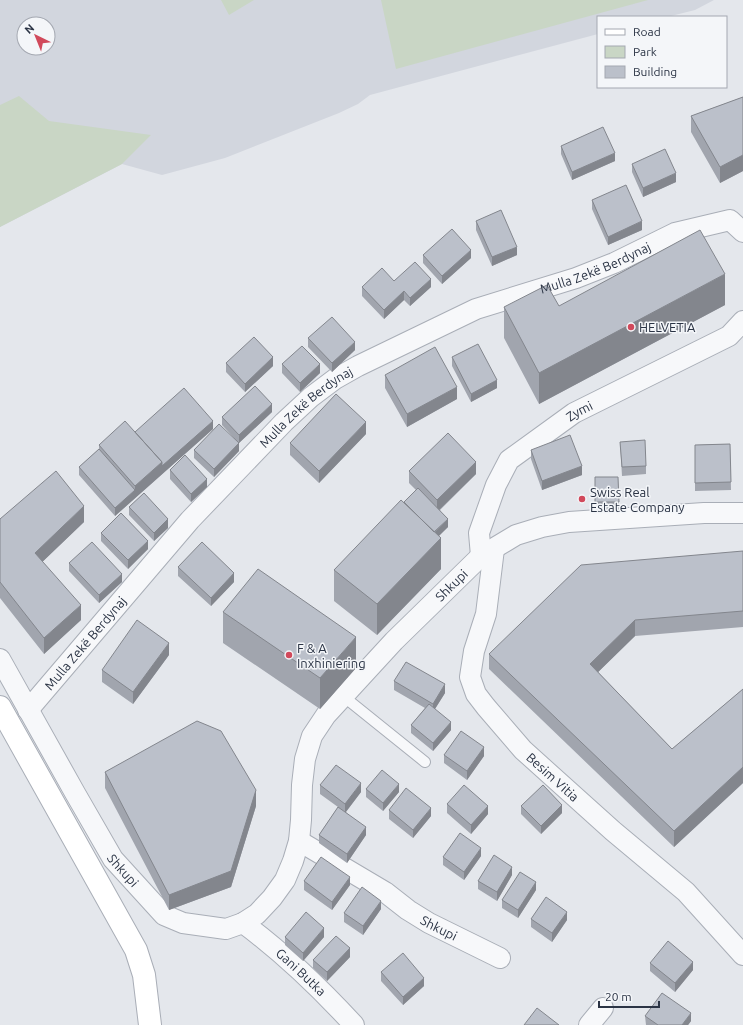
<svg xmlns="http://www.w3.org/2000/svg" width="743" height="1025" font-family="Ubuntu,sans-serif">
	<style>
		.built { fill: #d2d6de; fill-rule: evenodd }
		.green { fill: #c9d6c5 }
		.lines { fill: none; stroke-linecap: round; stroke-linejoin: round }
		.service-casing { stroke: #a9aeb7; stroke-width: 12 }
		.minor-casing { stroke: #a9aeb7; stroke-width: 22 }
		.secondary-casing { stroke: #a9aeb7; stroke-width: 24 }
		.service { stroke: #f7f8fa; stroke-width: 10 }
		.minor { stroke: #f7f8fa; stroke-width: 20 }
		.secondary { stroke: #fff; stroke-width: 22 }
		.wall { fill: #a1a5ae }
		.shaded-wall { fill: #83868d }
		.building { fill: #bbc0ca; stroke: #83868d }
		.poi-dot { fill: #d1495b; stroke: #f4f6f9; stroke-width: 1.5 }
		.labels { text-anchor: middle; stroke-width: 3; stroke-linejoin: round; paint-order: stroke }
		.street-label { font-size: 13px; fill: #2b3445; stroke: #f4f6f9 }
		.poi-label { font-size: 13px; fill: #2b3445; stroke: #f4f6f9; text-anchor: start }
	</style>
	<rect width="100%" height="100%" fill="#e4e7ec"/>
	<path class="built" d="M0,0H714L695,10L667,17H598V34L370,95L358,104L339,113L225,158L162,175L122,164L0,227ZM24,24H48V48H24Z"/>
	<path class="green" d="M221,0H254L229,15Z
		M381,0H648L396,69Z
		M19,96L49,121L151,135L122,164L0,227V105Z"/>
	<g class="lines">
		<defs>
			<path id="service" d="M343,696L425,762"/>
			<g id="minor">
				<path id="s1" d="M494,549L486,614L474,651L470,677L476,694L486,707L523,750L613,831L686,892L743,955"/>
				<path id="s2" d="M481,556L479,533L496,485L509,460L574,413L729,336L743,321"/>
				<path id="s3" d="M0,659L75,793L113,859L164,915L183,923L226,929L243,923L257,914L272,898L285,880L293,861L299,841L301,820L302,785L305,759L312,736L326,715L394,641L481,556L516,535L542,527L569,522L704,513H743"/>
				<path id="s4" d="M28,710L190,520L284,422L311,397L335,379L358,366L476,309L576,278L614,263L675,233L730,220L743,232"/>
				<path id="s5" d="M299,841L385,892L408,910L429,923L500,958"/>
				<path id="s6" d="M243,923C285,954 319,987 354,1025"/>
				<path d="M589,1025L603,1008"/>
			</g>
			<path id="secondary" d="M0,707L136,950L144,975L150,1025"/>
		</defs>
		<use href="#service" class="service-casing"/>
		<use href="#minor" class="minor-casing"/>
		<use href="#secondary" class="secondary-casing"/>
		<use href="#service" class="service"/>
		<use href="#minor" class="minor"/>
		<use href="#secondary" class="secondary"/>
	</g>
	<path class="wall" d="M743,97V171L720,183L691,132V116Z
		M561,146L615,161L572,180L561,154Z
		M632,164L676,182L643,197L632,172Z
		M592,200L642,230L608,245L592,209Z
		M476,221L517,255L492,266L476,230Z
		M423,255L471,258L442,284L423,263Z
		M394,281L431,287L410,306L404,300L384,319L362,296V287Z
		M725,305L539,404L504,338V307Z
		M308,338L355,350L332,372L308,347Z
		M452,357L497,388L471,402L452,366Z
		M226,363L273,366L245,392L226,372Z
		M282,364L320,373L300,392L282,373Z
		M385,375L457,399L407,427L385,388Z
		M272,412L239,443V451L214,477L194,458V450L234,438L222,425V417Z
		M213,429L115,516L79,475V467L99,449V445L135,432Z
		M366,434L319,483L290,455V443Z
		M620,442L646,466V474L622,476Z
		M730,444L731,490L695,491V445Z
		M531,450L582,475L542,490L531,459Z
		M170,470L207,487L191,502L170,479Z
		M409,471L476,474L440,510L448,527L438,536L441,569L377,635L334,601V570L416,490L409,483Z
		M595,477H618L619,511H595Z
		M129,507L168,528L154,541L129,515Z
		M0,519L84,522L42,562L81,620L44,654L0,598Z
		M101,533L148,549L128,569L101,541Z
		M743,551V627L635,636L598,672L672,749L743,689V783L674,847L489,669V654Z
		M69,563L122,582L99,603L69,571Z
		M178,567L234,582L211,606L178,576Z
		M223,612L356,668L320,709L223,643Z
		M169,655L133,704L102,682V670Z
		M394,681L445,693L435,709L451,730L433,751L411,733V725L425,708L394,690Z
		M444,755L484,756L467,780L444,763Z
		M105,772L256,806L231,887L169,910L105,788Z
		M320,785L361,792L346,812L366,835L347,863L319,843V835L338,807L320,794Z
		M366,789L399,792L383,811L366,797Z
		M447,804L488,814L471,834L447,813Z
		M521,806L562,813L541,834L521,814Z
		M389,810L431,816L413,838L389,819Z
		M481,856L464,880L443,865V857Z
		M512,875L497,901L478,889V881Z
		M304,881L350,885L332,910L304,890Z
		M536,890L518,918L502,908V900Z
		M381,909L363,935L344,922V913Z
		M531,919L567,920L552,942L531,927Z
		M285,937H324L303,961L285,945Z
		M350,957L327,981L313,968V960Z
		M650,963L693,970L675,992L650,971Z
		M381,972L424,986L403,1005L381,981Z
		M645,1016L691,1021L688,1025H646Z"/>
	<path class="shaded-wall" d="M615,153V161L572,180V172Z
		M743,155V171L720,183V167Z
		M676,173V182L643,197V188Z
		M642,221V230L608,245V237Z
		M517,247V255L492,266V257Z
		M471,250V258L442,284V276Z
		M725,274V305L539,404V373Z
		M431,279V287L410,306V298Z
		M404,291V300L384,319V310Z
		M355,342V350L332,372V363Z
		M273,357V366L245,392V384Z
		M320,364V373L300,392V383Z
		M497,380V388L471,402V394Z
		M457,387V399L407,427V414Z
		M272,404V412L239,443V451L214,477V469L239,443V435Z
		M213,421V429L115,516V508L135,490V486L162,462Z
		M366,422V434L319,483V471Z
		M476,462V474L437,512V500Z
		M582,466V475L542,490V481Z
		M207,479V487L191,502V494Z
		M84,506V522L35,569V553Z
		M168,519V528L154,541V533Z
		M448,519V527L429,546V538Z
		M441,538V569L377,635V604Z
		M148,541V549L128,569V560Z
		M234,573V582L211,606V598Z
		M122,574V582L99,603V595Z
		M81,605V620L44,654V638Z
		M635,620V636L590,680V664Z
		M356,637V668L320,709V678Z
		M169,643V655L133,704V692Z
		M445,684V693L433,712V704Z
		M451,722V730L433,751V743Z
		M484,747V756L467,780V771Z
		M743,767V783L674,847V831Z
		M361,783V792L345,813V804Z
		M399,784V792L383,811V803Z
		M256,790V806L231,887L169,910V895Z
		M562,805V813L541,834V826Z
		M488,806V814L471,834V825Z
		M431,808V816L413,838V830Z
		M366,827V835L347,863V854Z
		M481,848V856L464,880V872Z
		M512,867V875L497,901V892Z
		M350,877V885L332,910V902Z
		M536,882V890L518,918V910Z
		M381,901V909L363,935V926Z
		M567,912V920L552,942V933Z
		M324,928V937L303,961V953Z
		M350,948V957L327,981V972Z
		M693,962V970L675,992V983Z
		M424,978V986L403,1005V997Z
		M691,1013V1021L688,1025H682Z"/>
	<path class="building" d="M743,97V155L720,167L691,116Z
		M603,127L615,153L572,172L561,146Z
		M665,149L676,173L643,188L632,164Z
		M626,185L642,221L608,237L592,200Z
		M501,210L517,247L492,257L476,221Z
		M452,229L471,250L442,276L423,255Z
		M700,230L725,274L539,373L504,307L547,285L559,306Z
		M415,262L431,279L410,298L404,291L384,310L362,287L382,268L394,281Z
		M332,317L355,342L332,363L308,338Z
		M254,337L273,357L245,384L226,363Z
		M478,344L497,380L471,394L452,357Z
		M302,346L320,364L300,383L282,364Z
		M435,347L457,387L407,414L385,375Z
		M255,386L272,404L239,435L222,417Z
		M184,388L213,421L162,466V462L135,432Z
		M336,394L366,422L319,471L290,443Z
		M125,421L162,462L135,486L99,445Z
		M219,424L239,443L214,469L194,450Z
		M448,433L476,462L437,500L409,471Z
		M570,435L582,466L542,481L531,450Z
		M645,440L646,466L622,467L620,442Z
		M730,444L731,482L695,483V445Z
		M99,449L135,490L115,508L79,467Z
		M185,455L207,479L191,494L170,470Z
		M56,471L84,506L35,553L81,605L44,638L0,582V519Z
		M595,477H618L619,502H595Z
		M418,488L448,519L434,532L404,502Z
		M144,493L168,519L154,533L129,507Z
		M401,500L441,538L377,604L334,570Z
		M121,513L148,541L128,560L101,533Z
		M92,542L122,574L99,595L69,563Z
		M202,542L234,573L211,598L178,567Z
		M743,551V611L635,620L590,664L672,749L743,689V767L674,831L489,654L581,565Z
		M258,569L356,637L320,678L223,612Z
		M137,620L169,643L133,692L102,670Z
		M406,662L445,684L433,704L394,681Z
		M429,704L451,722L433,743L411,725Z
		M197,721L221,731L256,790L231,871L169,895L105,772Z
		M461,731L484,747L467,771L444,755Z
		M336,765L361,783L345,804L320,785Z
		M382,770L399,784L383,803L366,789Z
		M464,785L488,806L471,825L447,804Z
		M543,785L562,805L541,826L521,806Z
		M406,788L431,808L413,830L389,810Z
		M338,807L366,827L347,854L319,835Z
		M460,833L481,848L464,872L443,857Z
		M494,855L512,867L497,892L478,881Z
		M321,857L350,877L332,902L304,881Z
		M520,872L536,882L518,910L502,900Z
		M362,887L381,901L363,926L344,913Z
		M546,897L567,912L552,933L531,919Z
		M306,912L324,928L303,953L285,937Z
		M336,936L350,948L327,972L313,960Z
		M668,941L693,962L675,983L650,963Z
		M403,953L424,978L403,997L381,972Z
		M662,993L691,1013L682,1025H658L645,1016Z
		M537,1008L559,1025H524Z"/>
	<g class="poi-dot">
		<circle cx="631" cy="327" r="4"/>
		<circle cx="582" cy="499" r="4"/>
		<circle cx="289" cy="655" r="4"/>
	</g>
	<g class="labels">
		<g class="street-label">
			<text dy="5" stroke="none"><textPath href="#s4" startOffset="736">Mulla Zekë Berdynaj</textPath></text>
			<text dy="5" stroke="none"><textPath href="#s4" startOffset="412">Mulla Zekë Berdynaj</textPath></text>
			<text dy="5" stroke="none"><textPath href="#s2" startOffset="188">Zymi</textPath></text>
			<text dy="5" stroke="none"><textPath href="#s3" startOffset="802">Shkupi</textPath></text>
			<text dy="5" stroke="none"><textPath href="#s4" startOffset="88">Mulla Zekë Berdynaj</textPath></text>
			<text dy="5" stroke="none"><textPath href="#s1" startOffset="262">Besim Vitia</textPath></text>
			<text dy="5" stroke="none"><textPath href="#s3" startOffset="245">Shkupi</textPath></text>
			<text dy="5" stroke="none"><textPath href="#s5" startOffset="165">Shkupi</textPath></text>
			<text dy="5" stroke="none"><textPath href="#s6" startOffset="76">Gani Butka</textPath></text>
		</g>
		<g class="poi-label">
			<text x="639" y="332">HELVETIA</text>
			<text x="590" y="497">Swiss Real<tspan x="590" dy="15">Estate Company</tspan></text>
			<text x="297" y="653">F &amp; A<tspan x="297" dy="15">Inxhiniering</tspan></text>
		</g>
	</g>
	<rect x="597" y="16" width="130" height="72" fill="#f4f6f9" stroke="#a4a8b1"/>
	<rect x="605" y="29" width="20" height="6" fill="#ffffff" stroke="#a4a8b1"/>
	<text x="633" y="36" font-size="12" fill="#2b3445">Road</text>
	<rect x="605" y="46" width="20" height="12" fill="#c9d6c5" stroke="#a4a8b1"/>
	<text x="633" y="56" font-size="12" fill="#2b3445">Park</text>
	<rect x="605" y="66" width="20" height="12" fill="#bbc0ca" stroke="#a4a8b1"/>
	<text x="633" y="76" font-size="12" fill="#2b3445">Building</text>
	<g transform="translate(36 36) rotate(317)"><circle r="19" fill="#f4f6f9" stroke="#a4a8b1"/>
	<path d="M0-3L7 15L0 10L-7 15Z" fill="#d1495b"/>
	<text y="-6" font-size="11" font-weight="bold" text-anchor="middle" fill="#2b3445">N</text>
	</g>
	<path d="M599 1001v6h60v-6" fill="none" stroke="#2b3445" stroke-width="2"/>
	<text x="605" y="1001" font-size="12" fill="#2b3445" stroke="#f4f6f9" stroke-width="3" paint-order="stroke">20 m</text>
</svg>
